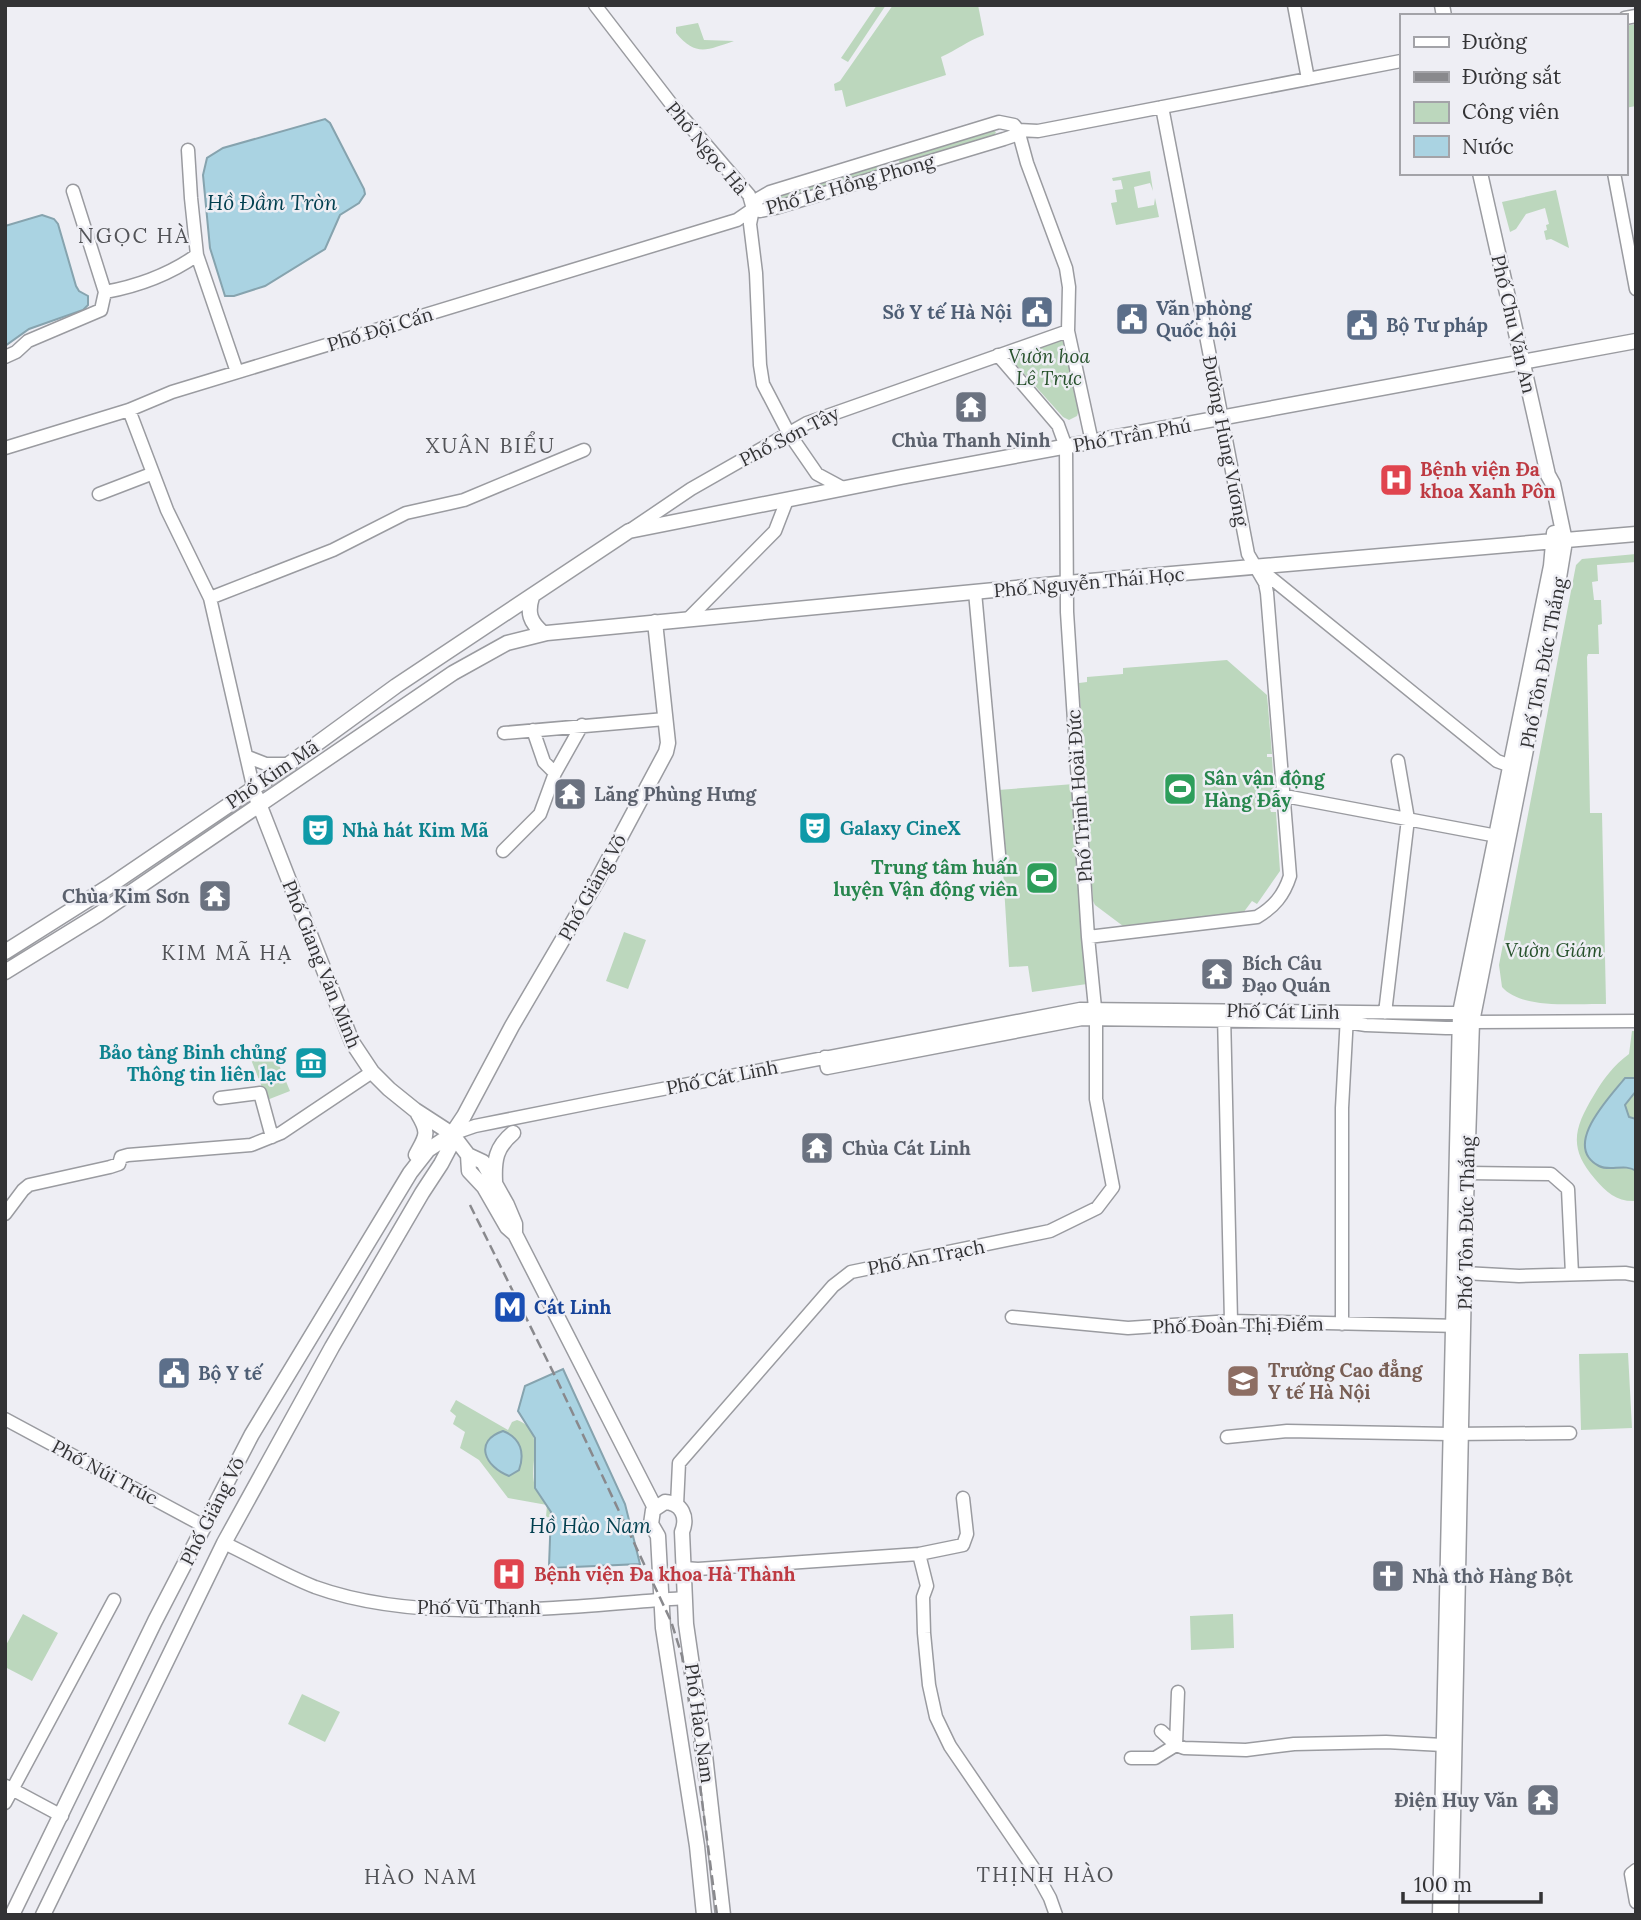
<svg xmlns="http://www.w3.org/2000/svg" width="1641" height="1920" font-family="Lora,serif">
	<style>
		.green { fill: #bcd7bd }
		.water { fill: #aad3e2; stroke: #86a3ae; stroke-width: 2 }
		.lines { fill: none; stroke-linecap: round; stroke-linejoin: round }
		.minor-casing { stroke: #9a9ba0; stroke-width: 15 }
		.major-casing { stroke: #9a9ba0; stroke-width: 17 }
		.minor { stroke: #fff; stroke-width: 12 }
		.major { stroke: #fff; stroke-width: 14 }
		.rail { stroke: #89898d; stroke-width: 2.5; stroke-dasharray: 10 5; stroke-linecap: butt }
		.labels { text-anchor: middle; stroke-width: 5; stroke-linejoin: round; paint-order: stroke }
		.street-label { font-size: 19px; fill: #333335; stroke: #eeeef4 }
		.service-label { font-size: 19px; font-weight: bold; fill: #4e5e75; stroke: #eeeef4; text-anchor: start }
		.park-label { font-size: 19px; font-style: italic; fill: #28522d; stroke: #eeeef4 }
		.worship-label { font-size: 19px; font-weight: bold; fill: #5b616d; stroke: #eeeef4; text-anchor: start }
		.health-label { font-size: 19px; font-weight: bold; fill: #be3a42; stroke: #eeeef4; text-anchor: start }
		.leisure-label { font-size: 19px; font-weight: bold; fill: #27864d; stroke: #eeeef4; text-anchor: start }
		.culture-label { font-size: 19px; font-weight: bold; fill: #0d838f; stroke: #eeeef4; text-anchor: start }
		.transit-label { font-size: 19px; font-weight: bold; fill: #164399; stroke: #eeeef4; text-anchor: start }
		.education-label { font-size: 19px; font-weight: bold; fill: #785e54; stroke: #eeeef4; text-anchor: start }
		.water-label { font-size: 21px; font-style: italic; fill: #013f4f; stroke: #eeeef4 }
		.neighbourhood-label { font-size: 21px; letter-spacing: 2px; fill: #525357; stroke: #eeeef4 }
	</style>
	<rect width="100%" height="100%" fill="#eeeef4"/>
	<path class="green" d="M877,5H886L848,62L841,58Z
		M893,5H978L984,35C967,41 957,50 941,57L946,75L846,107L842,90L835,91L834,84L840,81Z
		M698,23L704,40L734,41C707,50 696,57 676,33V27Z
		M1636,24V106L1625,108V26Z
		M992,129L996,132L994,136L901,164L899,162L900,158Z
		M880,164L884,166L882,170L778,202L775,199L776,196Z
		M1150,171L1153,191L1150,183L1134,187L1138,208L1154,205L1155,198L1159,217L1116,225L1111,203L1117,202L1115,190L1123,189L1121,180L1113,181L1112,178Z
		M1556,190L1569,248L1551,239L1546,240L1544,231L1547,230L1546,225L1549,224L1545,208L1526,214L1516,229L1510,232L1502,202Z
		M1062,339L1064,340L1080,407L1077,416L1069,420L1063,417L1012,360L1013,357Z
		M1636,554V562L1597,565L1598,581L1592,582L1594,600H1601L1602,624L1598,625L1599,654H1588L1587,657L1590,813H1602L1606,1004C1577,1003 1522,1010 1502,987L1499,965L1576,565L1582,559Z
		M1227,660L1267,695L1272,754H1267V757H1272L1275,808L1270,809L1271,812H1276L1280,871L1257,904L1252,901L1240,917L1123,926L1095,905L1093,901L1079,683L1087,682V677L1123,674V668Z
		M1074,784L1087,984L1032,992L1028,966L1009,967L998,790Z
		M624,932L646,940L628,989L606,981Z
		M1632,1031H1636V1201C1617,1202 1607,1193 1595,1179C1568,1148 1574,1128 1594,1095C1604,1078 1613,1066 1629,1054Z
		M272,1048L290,1091L267,1100L250,1057Z
		M1628,1353L1632,1428L1581,1430L1579,1354Z
		M456,1400L508,1430L512,1422L517,1420C549,1432 526,1466 536,1489C541,1501 552,1505 551,1518L546,1517L547,1505L508,1498L479,1460L460,1448L465,1432L453,1424L456,1416L450,1411Z
		M23,1614L58,1633L32,1681L5,1667V1647Z
		M1233,1614L1234,1648L1191,1650L1190,1616Z
		M302,1694L340,1712L325,1742L288,1724Z"/>
	<path class="water" d="M325,119L330,123L364,189L365,194L359,203L340,215L325,249L265,286L234,296H225L210,248L203,175L207,158L223,148Z
		M42,215L54,219L58,224L76,286L79,291L88,296V305L83,310L29,329L5,346V226Z
		M1625,1078H1636V1091L1625,1105L1629,1117L1636,1119V1171C1625,1163 1610,1172 1599,1166C1561,1146 1610,1097 1625,1078Z
		M563,1369L625,1504L640,1564L551,1568L549,1566L551,1512L535,1488V1438L518,1411L525,1386Z
		M503,1431C521,1438 525,1453 519,1470L509,1476C485,1467 473,1441 503,1431Z"/>
	<g class="lines">
		<defs>
			<path id="minor" d="M595,5L672,105L749,195L753,209L750,224L756,273L760,365L763,384L788,432L817,474L843,488
				M1294,5L1308,79
				M1625,18L1636,16
				M1018,130L1027,163L1066,268L1069,287L1068,331L1092,442
				M188,150L191,198L197,255L237,372
				M1614,173L1636,289
				M753,209L760,211L775,208L1004,139L1013,136L1018,130
				M105,292C138,286 170,274 197,255
				M5,357L16,352L28,341L101,310L105,292L73,191
				M129,410L167,510L210,598L253,786
				M5,448L129,410L172,392L737,220L753,209L758,199L770,192L999,122L1014,125L1018,130L1038,131L1401,61
				M99,494L151,474
				M629,531L691,489L807,423L1068,331
				M1260,569L1497,761L1519,769
				M975,592L1000,865
				M210,598L333,550L406,513L464,500L584,450
				M688,619L775,531L787,500
				M504,733L665,719
				M248,757L266,764H289
				M555,773L582,725
				M1285,796L1497,836
				M503,851L540,814L555,773L544,762L533,730
				M1088,937L1257,917C1274,907 1284,895 1290,876L1267,593L1265,583L1248,554L1162,107
				M1385,1013L1408,819L1398,761
				M1224,1014L1231,1321
				M825,1057L827,1068L1082,1019L1346,1022L1366,1025L1446,1028H1460L1472,1022L1636,1021
				M220,1098L260,1093L272,1137
				M452,1134L475,1126L600,1101L1080,1009L1447,1013H1460L1466,1017
				M1467,1173L1551,1174L1568,1189L1572,1274
				M5,1214L23,1190L29,1185L110,1167L119,1164L121,1157L128,1155L251,1145L281,1133L372,1072
				M1464,1273L1519,1276L1625,1273L1636,1275
				M1012,1317L1128,1328L1231,1321L1460,1326
				M1342,1324V1108L1347,1016
				M5,1419L204,1526
				M1227,1437L1287,1431L1450,1434L1570,1433
				M677,1505L679,1463L833,1286L851,1272L1050,1231L1097,1208L1113,1187L1096,1099V1018L1088,937L1067,612L1066,447L1058,425L998,355
				M224,1543C254,1557 284,1575 315,1587C423,1626 571,1606 685,1598
				M919,1554L927,1586L923,1597L924,1633L929,1685L936,1717L950,1746L1034,1869L1050,1898L1056,1915
				M684,1568L698,1569L919,1554L963,1545L967,1534L963,1498
				M1161,1731L1176,1745L1184,1748L1246,1750L1294,1744L1386,1742L1443,1745
				M1131,1758H1155L1176,1745L1178,1692
				M6,1786L62,1816
				M5,1803L114,1600
				M1636,1870L1631,1874L1636,1902"/>
			<path id="major" d="M1442,5L1444,16
				M532,597C527,613 530,622 543,633
				M256,796L352,1042L372,1072L389,1089L415,1110L452,1134L468,1155L483,1162L507,1205L515,1224V1234
				M5,952L108,887L289,764L396,686L629,531L901,477L1636,341
				M5,972L99,914L453,673L507,643L547,633L1067,583L1636,534
				M416,1155C426,1136 430,1134 418,1114
				M468,1155L469,1171L484,1187L507,1227L515,1234L655,1508
				M495,1181C494,1160 496,1147 513,1133
				M12,1915L155,1621L252,1434L410,1173L428,1150L452,1134L464,1116L512,1026L597,881L666,752L668,743L655,622
				M43,1915L224,1543L332,1347L422,1193L441,1164L451,1145L452,1134
				M704,1915L697,1846L663,1628L658,1536L651,1524L653,1510L665,1502C682,1503 688,1517 682,1532L686,1624L705,1755L723,1915
				M1440,1915L1460,1013L1551,566L1554,533
				M1451,1915L1465,1231L1472,1022L1554,608L1565,541L1553,484L1548,475L1480,173"/>
		</defs>
		<use href="#minor" class="minor-casing"/>
		<use href="#major" class="major-casing"/>
		<use href="#minor" class="minor"/>
		<use href="#major" class="major"/>
		<path class="rail" d="M470,1205L557,1380L671,1621L682,1656L687,1687L717,1915"/>
	</g>
	<defs>
		<symbol id="civic-square" viewBox="-11 -11 22 22"><rect x="-9" y="-9" width="18" height="18" rx="4" fill="#5c6f8a" stroke="#eeeef4"/><path d="M-.6-6.5H3V-4.5H.6V-3L4-1V1h2V6H-6V1h2V-1L-.6-3ZM-1.2 2.5V6h2.4V2.5Z" fill="#fff"/></symbol>
		<symbol id="temple-square" viewBox="-11 -11 22 22"><rect x="-9" y="-9" width="18" height="18" rx="4" fill="#6b7280" stroke="#eeeef4"/><path d="M0-6L5-2H3V0L6.5 2.5H4V6H1.5V3h-3V6H-4V2.5H-6.5L-3 0V-2H-5Z" fill="#fff"/></symbol>
		<symbol id="hospital-square" viewBox="-11 -11 22 22"><rect x="-9" y="-9" width="18" height="18" rx="4" fill="#e0444e" stroke="#eeeef4"/><path d="M-5-5h3v3.5h4V-5h3V5h-3V1.5h-4V5h-3Z" fill="#fff"/></symbol>
		<symbol id="stadium-square" viewBox="-11 -11 22 22"><rect x="-9" y="-9" width="18" height="18" rx="4" fill="#2e9e5b" stroke="#eeeef4"/><path d="M0-5a6.5 5 0 1 0 0 10a6.5 5 0 1 0 0-10ZM-3.5-1.8h7v3.6h-7Z" fill="#fff"/></symbol>
		<symbol id="theatre-square" viewBox="-11 -11 22 22"><rect x="-9" y="-9" width="18" height="18" rx="4" fill="#0f9aa8" stroke="#eeeef4"/><path d="M-5-5.5Q0-4 5-5.5V0Q5 5 0 6Q-5 5-5 0ZM-3.3-2.5H-1v1.5H-3.3ZM1-2.5H3.3v1.5H1ZM-2.8 1Q0 5.5 2.8 1Z" fill="#fff"/></symbol>
		<symbol id="museum-square" viewBox="-11 -11 22 22"><rect x="-9" y="-9" width="18" height="18" rx="4" fill="#0f9aa8" stroke="#eeeef4"/><path d="M0-6L6-3V-2H-6V-3ZM-5-1h2V3h-2ZM-1-1h2V3h-2ZM3-1h2V3H3ZM-6 4H6V6H-6Z" fill="#fff"/></symbol>
		<symbol id="metro-square" viewBox="-11 -11 22 22"><rect x="-9" y="-9" width="18" height="18" rx="4" fill="#1a4fb4" stroke="#eeeef4"/><path d="M-5.5 5V-5H-3L0 0L3-5H5.5V5H3V-.5L0 4L-3-.5V5Z" fill="#fff"/></symbol>
		<symbol id="university-square" viewBox="-11 -11 22 22"><rect x="-9" y="-9" width="18" height="18" rx="4" fill="#8d6e63" stroke="#eeeef4"/><path d="M0-5L7-2L0 1L-7-2ZM-4 1L0 2.5L4 1V4Q0 6-4 4Z" fill="#fff"/></symbol>
		<symbol id="church-square" viewBox="-11 -11 22 22"><rect x="-9" y="-9" width="18" height="18" rx="4" fill="#6b7280" stroke="#eeeef4"/><path d="M-1.2-6h2.4v3.5h3.3v2.4h-3.3V6h-2.4V-.1h-3.3v-2.4h3.3Z" fill="#fff"/></symbol>
	</defs>
	<g fill-rule="evenodd">
		<use href="#civic-square" x="1018" y="293" width="38" height="38"/>
		<use href="#civic-square" x="1113" y="300" width="38" height="38"/>
		<use href="#civic-square" x="1343" y="306" width="38" height="38"/>
		<use href="#temple-square" x="952" y="388" width="38" height="38"/>
		<use href="#hospital-square" x="1377" y="461" width="38" height="38"/>
		<use href="#stadium-square" x="1161" y="770" width="38" height="38"/>
		<use href="#temple-square" x="551" y="775" width="38" height="38"/>
		<use href="#theatre-square" x="796" y="809" width="38" height="38"/>
		<use href="#theatre-square" x="299" y="811" width="38" height="38"/>
		<use href="#stadium-square" x="1023" y="859" width="38" height="38"/>
		<use href="#temple-square" x="196" y="877" width="38" height="38"/>
		<use href="#temple-square" x="1198" y="955" width="38" height="38"/>
		<use href="#museum-square" x="292" y="1044" width="38" height="38"/>
		<use href="#temple-square" x="798" y="1129" width="38" height="38"/>
		<use href="#metro-square" x="491" y="1288" width="38" height="38"/>
		<use href="#civic-square" x="155" y="1354" width="38" height="38"/>
		<use href="#university-square" x="1224" y="1362" width="38" height="38"/>
		<use href="#hospital-square" x="490" y="1555" width="38" height="38"/>
		<use href="#church-square" x="1369" y="1557" width="38" height="38"/>
		<use href="#temple-square" x="1524" y="1781" width="38" height="38"/>
	</g>
	<g class="labels">
		<g class="street-label">
			<text transform="translate(707 148) rotate(50)" y="7">Phố Ngọc Hà</text>
			<text transform="translate(850 184) rotate(-16)" y="7">Phố Lê Hồng Phong</text>
			<text transform="translate(1514 324) rotate(77)" y="7">Phố Chu Văn An</text>
			<text transform="translate(380 329) rotate(-17)" y="7">Phố Đội Cấn</text>
			<text transform="translate(1132 435) rotate(-10)" y="7">Phố Trần Phú</text>
			<text transform="translate(789 436) rotate(-27)" y="7">Phố Sơn Tây</text>
			<text transform="translate(1226 441) rotate(79)" y="7">Đường Hùng Vương</text>
			<text transform="translate(1089 582) rotate(-5)" y="7">Phố Nguyễn Thái Học</text>
			<text transform="translate(1543 663) rotate(-79)" y="7">Phố Tôn Đức Thắng</text>
			<text transform="translate(272 774) rotate(-34)" y="7">Phố Kim Mã</text>
			<text transform="translate(1079 796) rotate(-94)" y="7">Phố Trịnh Hoài Đức</text>
			<text transform="translate(592 887) rotate(-61)" y="7">Phố Giảng Võ</text>
			<text transform="translate(322 964) rotate(68)" y="7">Phố Giang Văn Minh</text>
			<text transform="translate(1283 1011) rotate(1)" y="7">Phố Cát Linh</text>
			<text transform="translate(722 1077) rotate(-11)" y="7">Phố Cát Linh</text>
			<text transform="translate(1466 1223) rotate(-89)" y="7">Phố Tôn Đức Thắng</text>
			<text transform="translate(926 1257) rotate(-11)" y="7">Phố An Trạch</text>
			<text transform="translate(1238 1325) rotate(-1)" y="7">Phố Đoàn Thị Điểm</text>
			<text transform="translate(105 1472) rotate(28)" y="7">Phố Núi Trúc</text>
			<text transform="translate(212 1511) rotate(-63)" y="7">Phố Giảng Võ</text>
			<text x="479" y="1614">Phố Vũ Thạnh</text>
			<text transform="translate(700 1723) rotate(82)" y="7">Phố Hào Nam</text>
		</g>
		<g class="service-label">
			<text x="1156" y="315">Văn phòng<tspan x="1156" dy="22">Quốc hội</tspan></text>
			<text x="1012" y="319" text-anchor="end">Sở Y tế Hà Nội</text>
			<text x="1386" y="332">Bộ Tư pháp</text>
			<text x="198" y="1380">Bộ Y tế</text>
		</g>
		<g class="park-label">
			<text x="1049" y="363">Vườn hoa<tspan x="1049" dy="22">Lê Trực</tspan></text>
			<text x="1554" y="957">Vườn Giám</text>
		</g>
		<g class="worship-label">
			<text x="971" y="447" text-anchor="middle">Chùa Thanh Ninh</text>
			<text x="594" y="801">Lăng Phùng Hưng</text>
			<text x="190" y="903" text-anchor="end">Chùa Kim Sơn</text>
			<text x="1242" y="970">Bích Câu<tspan x="1242" dy="22">Đạo Quán</tspan></text>
			<text x="842" y="1155">Chùa Cát Linh</text>
			<text x="1412" y="1583">Nhà thờ Hàng Bột</text>
			<text x="1518" y="1807" text-anchor="end">Điện Huy Văn</text>
		</g>
		<g class="health-label">
			<text x="1420" y="476">Bệnh viện Đa<tspan x="1420" dy="22">khoa Xanh Pôn</tspan></text>
			<text x="534" y="1581">Bệnh viện Đa khoa Hà Thành</text>
		</g>
		<g class="leisure-label">
			<text x="1204" y="785">Sân vận động<tspan x="1204" dy="22">Hàng Đẫy</tspan></text>
			<text x="1018" y="874" text-anchor="end">Trung tâm huấn<tspan x="1018" dy="22">luyện Vận động viên</tspan></text>
		</g>
		<g class="culture-label">
			<text x="840" y="835">Galaxy CineX</text>
			<text x="342" y="837">Nhà hát Kim Mã</text>
			<text x="286" y="1059" text-anchor="end">Bảo tàng Binh chủng<tspan x="286" dy="22">Thông tin liên lạc</tspan></text>
		</g>
		<g class="transit-label">
			<text x="534" y="1314">Cát Linh</text>
		</g>
		<g class="education-label">
			<text x="1268" y="1377">Trường Cao đẳng<tspan x="1268" dy="22">Y tế Hà Nội</tspan></text>
		</g>
		<g class="water-label">
			<text x="272" y="210">Hồ Đầm Tròn</text>
			<text x="590" y="1533">Hồ Hào Nam</text>
		</g>
		<g class="neighbourhood-label">
			<text x="134" y="243">NGỌC HÀ</text>
			<text x="491" y="453">XUÂN BIỂU</text>
			<text x="227" y="960">KIM MÃ HẠ</text>
			<text x="1046" y="1882">THỊNH HÀO</text>
			<text x="421" y="1884">HÀO NAM</text>
		</g>
	</g>
	<rect width="1641" height="1920" fill="none" stroke="#333335" stroke-width="14"/>
	<rect x="1400" y="14" width="228" height="161" fill="#eeeef4" stroke="#a3a3a8" stroke-width="2"/>
	<rect x="1414" y="37" width="35" height="10" fill="#ffffff" stroke="#a3a3a8" stroke-width="2"/>
	<text x="1462" y="49" font-size="21" fill="#333335">Đường</text>
	<rect x="1414" y="72" width="35" height="10" fill="#89898d" stroke="#a3a3a8" stroke-width="2"/>
	<text x="1462" y="84" font-size="21" fill="#333335">Đường sắt</text>
	<rect x="1414" y="102" width="35" height="21" fill="#bcd7bd" stroke="#a3a3a8" stroke-width="2"/>
	<text x="1462" y="119" font-size="21" fill="#333335">Công viên</text>
	<rect x="1414" y="136" width="35" height="21" fill="#aad3e2" stroke="#a3a3a8" stroke-width="2"/>
	<text x="1462" y="154" font-size="21" fill="#333335">Nước</text>
	<path d="M1403 1892v10h138v-10" fill="none" stroke="#333335" stroke-width="3.5"/>
	<text x="1414" y="1892" font-size="21" fill="#333335" stroke="#eeeef4" stroke-width="5" paint-order="stroke">100 m</text>
</svg>
